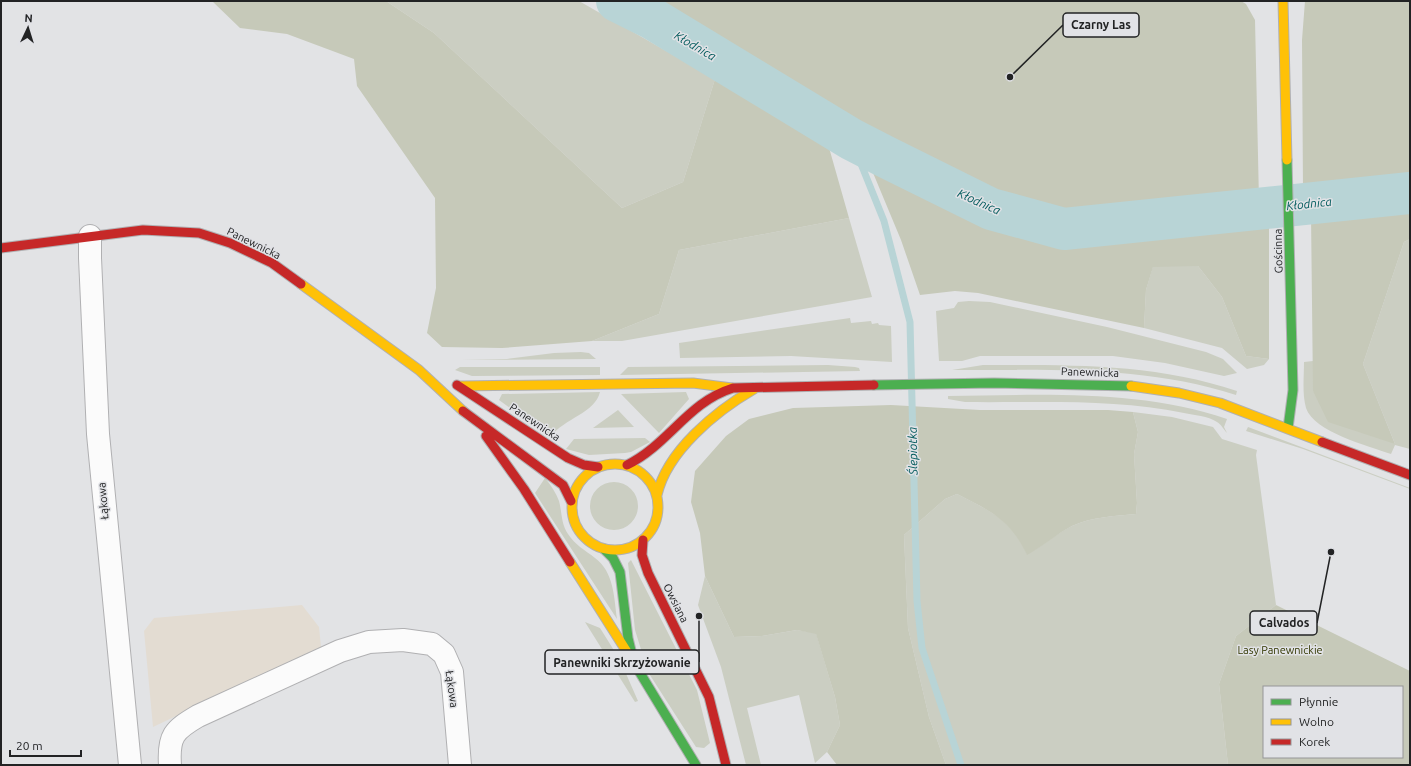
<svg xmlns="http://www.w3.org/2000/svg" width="1411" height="766" font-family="Ubuntu,sans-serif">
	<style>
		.industrial { fill: #e3dcd2 }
		.green { fill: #cbcec2 }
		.forest { fill: #c6c9b9; fill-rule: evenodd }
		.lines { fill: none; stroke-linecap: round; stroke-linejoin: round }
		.stream { stroke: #b8d4d6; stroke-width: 7 }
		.river { stroke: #b8d4d6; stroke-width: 42 }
		.street-casing { stroke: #b0b0b2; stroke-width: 24 }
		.fast-casing { stroke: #b0b0b2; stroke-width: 11 }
		.slow-casing { stroke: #b0b0b2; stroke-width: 11 }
		.jam-casing { stroke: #b0b0b2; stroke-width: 11 }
		.street { stroke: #fbfbfb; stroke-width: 22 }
		.fast { stroke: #4caf50; stroke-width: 9 }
		.slow { stroke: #ffc107; stroke-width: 9 }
		.jam { stroke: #c62828; stroke-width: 9 }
		.labels { text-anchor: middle; stroke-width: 3; stroke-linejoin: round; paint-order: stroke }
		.street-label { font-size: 11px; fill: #222324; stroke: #e1e2e6 }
		.park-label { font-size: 11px; fill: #333801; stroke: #e1e2e6 }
		.water-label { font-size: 12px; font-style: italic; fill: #005a5c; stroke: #e1e2e6 }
		.leader { fill: none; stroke: #222324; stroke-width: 1.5 }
		.callout-dot { fill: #222324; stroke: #e1e2e6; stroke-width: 1.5 }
		.callout { fill: #e1e2e6; stroke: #222324; stroke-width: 1.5 }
		.callout-label { font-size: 12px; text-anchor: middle; font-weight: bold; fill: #222324 }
	</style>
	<rect width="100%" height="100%" fill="#e2e3e5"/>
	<path class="industrial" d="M302,605L319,627L321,647L153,727L144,631L154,618Z"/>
	<path class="green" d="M386,1H579L715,79L683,182L622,208L434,33Z
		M849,218L872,297L622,341H592L659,314L679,250Z
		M1410,239V449L1395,445L1391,454C1368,446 1314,432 1306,408C1302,394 1304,376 1304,362L1313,361V391L1395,444L1363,364L1404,242Z
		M1153,266H1198L1222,297L1246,356L1269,359L1264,365L1247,369L1222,348L1144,328L1146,290Z
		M969,301L990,302L1107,327L1206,352L1223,359L1237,373L1224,376L1165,363L1113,356H980L962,361H939L936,311L954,308L958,302Z
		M850,318L851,323L871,321L872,324L878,323L879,325L891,326L892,362L791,356L680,358L679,343Z
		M581,352L589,353L596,359L462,360L507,359L554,353Z
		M828,365L855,367L859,368L860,371L620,375L628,367Z
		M983,365C1069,365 1154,363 1237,391L1236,395C1143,365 1048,370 952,370Z
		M460,367H600V375L472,376L455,370Z
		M600,392C595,413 565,418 550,437L499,400L502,394Z
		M686,392L689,399L659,433L621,394Z
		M948,396C1041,395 1138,389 1227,419L1224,427L1227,433C1224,430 1221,424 1217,422C1208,416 1194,415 1184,413C1112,398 1038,403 965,402L948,399Z
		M618,410L634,427L593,428Z
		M1133,412L1172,417L1213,427L1222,439L1257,450L1256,455L1276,605L1236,636L1219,684L1228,765H946L929,717L908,628L904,535L945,499L957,494C990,511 1010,518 1027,554C1042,547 1058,532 1072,526C1092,517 1114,516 1136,514L1137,503L1134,454L1138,432Z
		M1248,427L1410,488V489L1303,449L1246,431Z
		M645,438L650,442L631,452L625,453L589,455L566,449L574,439Z
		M545,478C551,485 556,493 559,501C562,512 561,524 568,534C575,545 585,550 595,558C614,572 614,597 617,619L535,493Z
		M590 506a24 24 0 1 1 48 0a24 24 0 1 1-48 0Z
		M631,560L697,690L710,743L704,748L696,747L648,672L635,630L628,563Z
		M705,576L734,637L762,636L797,630L816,633L835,697L840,725L827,752L815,763L799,695L747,708L761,765H746L721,667L698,605Z
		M585,622L600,628L620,660L638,701L635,702Z"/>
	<path class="forest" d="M212,1H386L434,33L622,208L683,182L715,79L826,137L849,218L679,250L659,314L592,341L502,348L442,347L427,333L436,288L435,198L357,86L354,59L287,34L240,28Z
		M631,1H1241L1246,4L1255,20L1259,201L1065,221L993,202L853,132L672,22Z
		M1305,1H1410V183L1303,191L1302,40Z
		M866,156L992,219L1081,238L1269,217V359L1246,356L1222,297L1198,266L1153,267L1146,290L1144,328L978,293L955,291L920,295L901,240Z
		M1410,205V239L1404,242L1363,364L1395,444L1328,422L1313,391L1311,214Z
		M891,405L980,410H1108L1133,412L1138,432L1134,454L1137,503L1136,514C1114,516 1092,517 1072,526C1058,533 1042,547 1027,555C1010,519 990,511 957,494L945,499L904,535L908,628L929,717L946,765H837L827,752L840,725L835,697L816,634L797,630L762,636L734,637L705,576L700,533L691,502L695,471L726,436L749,419L793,408Z
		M1276,605L1410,671V765H1228L1219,684L1236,636ZM1264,687H1402V757H1264Z"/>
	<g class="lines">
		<path class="stream" d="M851,139L884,221L910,322L917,601L922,648L961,765"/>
		<path class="river" d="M617,1L653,19L851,139L886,157L991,209L1064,229L1410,193"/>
		<defs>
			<path id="street" d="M90,236V258L98,434L130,765
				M170,765C168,736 174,730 198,716L340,651L369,642L403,640L432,644L444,654L452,672L460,765"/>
			<path id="fast" d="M1287,160L1293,390L1288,428
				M874,385L994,383L1131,386
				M604,549L613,558L620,572L628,638L634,663L696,765"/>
			<path id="slow" d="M1283,1L1287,160
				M301,284L419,370L463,411
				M461,386L693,383L732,388
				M1131,386L1179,393L1220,403L1322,442
				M572 507a43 43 0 1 1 86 0a43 43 0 1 1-86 0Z
				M657,495C667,451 716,411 754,389
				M570,562L634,663"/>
			<path id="jam" d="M1,248L143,230L199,233L230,243L272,263L301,284
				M457,385L568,458L584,465L598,467
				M463,411L563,485L571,501
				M486,436L524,489L570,562
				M1322,442L1410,475
				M627,465C669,444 688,402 733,388L874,385
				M643,540L642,555L648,573L709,697L726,765"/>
		</defs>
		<use href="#street" class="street-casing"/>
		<use href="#fast" class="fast-casing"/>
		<use href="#slow" class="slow-casing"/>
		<use href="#jam" class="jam-casing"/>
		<use href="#street" class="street"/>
		<use href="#fast" class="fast"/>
		<use href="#slow" class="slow"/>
		<use href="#jam" class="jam"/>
	</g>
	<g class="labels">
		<g class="street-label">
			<text transform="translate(254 243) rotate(26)" y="4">Panewnicka</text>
			<text transform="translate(1278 251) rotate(-91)" y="4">Gościnna</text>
			<text transform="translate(1090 372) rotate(2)" y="4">Panewnicka</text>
			<text transform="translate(535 422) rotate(34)" y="4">Panewnicka</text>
			<text transform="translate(103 501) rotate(-95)" y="4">Łąkowa</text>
			<text transform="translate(676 603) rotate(63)" y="4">Owsiana</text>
			<text transform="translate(452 689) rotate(82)" y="4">Łąkowa</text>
		</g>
		<g class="park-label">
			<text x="1280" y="654">Lasy Panewnickie</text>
		</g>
		<g class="water-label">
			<text transform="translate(695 46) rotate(30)" y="4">Kłodnica</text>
			<text transform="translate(979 202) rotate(24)" y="4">Kłodnica</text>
			<text transform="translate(1309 204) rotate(-6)" y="4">Kłodnica</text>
			<text transform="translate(913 451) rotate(-91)" y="4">Ślepiotka</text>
		</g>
	</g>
	<path class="leader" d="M1010 77L1063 25M1331 552L1317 623M699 616L699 662"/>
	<g class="callout-dot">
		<circle cx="1010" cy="77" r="4"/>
		<circle cx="1331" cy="552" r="4"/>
		<circle cx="699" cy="616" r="4"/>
	</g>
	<g class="callout">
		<rect x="1063" y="13" width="76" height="24" rx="4"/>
		<rect x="1250" y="611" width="67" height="24" rx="4"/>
		<rect x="545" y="650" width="154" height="24" rx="4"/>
	</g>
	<g class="callout-label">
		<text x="1101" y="29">Czarny Las</text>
		<text x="1284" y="627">Calvados</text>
		<text x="622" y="667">Panewniki Skrzyżowanie</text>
	</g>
	<rect width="1411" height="766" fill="none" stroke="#222324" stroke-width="4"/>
	<rect x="1263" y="686" width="140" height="72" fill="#e1e2e6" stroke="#959698"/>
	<rect x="1271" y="699" width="20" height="6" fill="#4caf50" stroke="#959698"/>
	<text x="1299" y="706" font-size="12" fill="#222324">Płynnie</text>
	<rect x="1271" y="719" width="20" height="6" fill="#ffc107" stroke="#959698"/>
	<text x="1299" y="726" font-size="12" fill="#222324">Wolno</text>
	<rect x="1271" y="739" width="20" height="6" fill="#c62828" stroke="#959698"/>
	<text x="1299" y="746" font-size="12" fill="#222324">Korek</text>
	<g transform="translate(28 28) rotate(4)" stroke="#e1e2e6" stroke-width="3" paint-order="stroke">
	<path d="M0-3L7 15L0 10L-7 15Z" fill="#222324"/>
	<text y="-6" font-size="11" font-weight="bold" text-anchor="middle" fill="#222324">N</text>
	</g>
	<path d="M10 750v6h71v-6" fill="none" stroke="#222324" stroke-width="2"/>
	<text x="16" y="750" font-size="12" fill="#222324" stroke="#e1e2e6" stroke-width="3" paint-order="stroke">20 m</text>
</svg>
